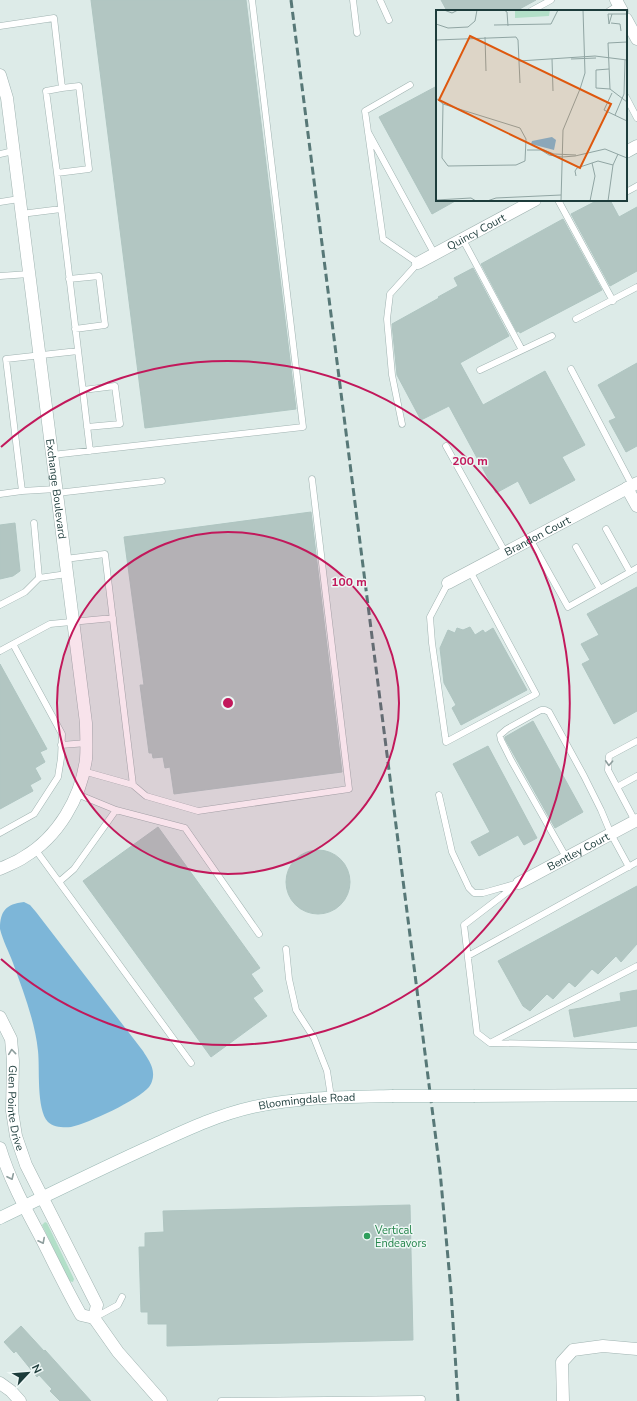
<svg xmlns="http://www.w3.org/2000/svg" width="637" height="1401" font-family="'Nunito Sans',sans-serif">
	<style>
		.green { fill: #b2dfc8 }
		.water { fill: #7db6d8 }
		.building { fill: #b2c6c2; stroke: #afc5c1 }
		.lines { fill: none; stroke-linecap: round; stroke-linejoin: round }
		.service-casing { stroke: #a0b3b1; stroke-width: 7 }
		.minor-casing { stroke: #a0b3b1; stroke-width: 13 }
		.secondary-casing { stroke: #9bb8b4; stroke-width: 13 }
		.service { stroke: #fff; stroke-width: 6 }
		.minor { stroke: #fff; stroke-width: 12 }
		.secondary { stroke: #fff; stroke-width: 12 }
		.rail { stroke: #577877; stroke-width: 3; stroke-dasharray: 8 4; stroke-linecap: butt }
		.secondary-bridge-casing { stroke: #9bb8b4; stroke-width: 13; stroke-linecap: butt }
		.secondary-bridge { stroke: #fff; stroke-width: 12 }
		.oneway { stroke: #8e9e9d }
		.ring { fill: none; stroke: #c2185b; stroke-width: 2 }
		.leisure-dot { fill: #2e9e5b; stroke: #edf7f5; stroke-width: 1.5 }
		.labels { text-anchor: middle; stroke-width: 3; stroke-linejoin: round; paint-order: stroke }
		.street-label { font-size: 11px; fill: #1d3c3b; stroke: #edf7f5 }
		.leisure-label { font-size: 11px; fill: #27864d; stroke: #edf7f5; text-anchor: start }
		.inset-road { fill: none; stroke: #90a5a3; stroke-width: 1 }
		.view { fill: #de580e; fill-opacity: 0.15; stroke: #de580e; stroke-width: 2 }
		.inset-edge { fill: none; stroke: #1d3c3b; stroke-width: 2 }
		.centre { fill: #c2185b; stroke: #edf7f5; stroke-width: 2 }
		.ring-label { font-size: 12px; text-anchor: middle; font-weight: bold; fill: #c2185b; stroke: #edf7f5; stroke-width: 3; stroke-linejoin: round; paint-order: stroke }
	</style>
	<rect width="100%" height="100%" fill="#ddebe8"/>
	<path class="green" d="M45,1222L47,1223L74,1279L73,1282L69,1281L42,1225Z"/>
	<path class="water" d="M24,902L30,905L36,912L143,1051C147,1058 154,1066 153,1076C153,1079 151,1085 149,1087C138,1100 89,1123 71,1127C64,1128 53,1127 48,1122C36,1109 40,1068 38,1051C35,1021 23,991 13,963C9,952 3,941 0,929C0,911 6,904 24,902Z"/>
	<path class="building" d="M91,0H246L296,409L145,428Z
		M441,0H536L516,11H447Z
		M437,86V200H457L432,214L379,117Z
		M598,200H610L619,217L637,207V271L610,286L571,214Z
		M563,219L602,290L520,333L519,331L517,332L481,264Z
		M473,268L509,336L460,363L483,405L545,371L585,445L562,457L575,480L530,504L518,481L496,493L449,406L421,420L397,375L392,324L439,298L438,297L458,286L454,278Z
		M637,363V446L626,452L609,421L616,418L598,385Z
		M311,512L342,772L174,794L170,767L165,768L163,757L153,758L152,753H149L140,685H144L124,537Z
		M15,523L20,571L13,576L0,579V525Z
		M637,587V711L614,724L582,664L590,660L581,644L599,635L587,614Z
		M470,627L475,635L483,630L485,633L493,628L527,690L461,725L452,708L456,705L444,683L440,648L448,630L455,633L457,628L463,630Z
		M0,664L47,749L40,752L45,762L35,768L41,779L30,785L33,791L0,809Z
		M533,721L583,812L555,828L505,739V737Z
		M488,746L537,838L524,845L518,835L479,856L471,842L490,832L453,764Z
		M158,827L260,968L251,974L263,991L253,998L267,1016L211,1057L83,881Z
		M286 882a32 32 0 1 1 64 0a32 32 0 1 1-64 0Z
		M637,886V944L621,962L616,956L598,974L592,969L575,987L569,982L553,999L547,994L530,1011L523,1006L498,961Z
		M637,990V1026L574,1037L569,1010L621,1001L620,993Z
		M410,1205L413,1340L167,1346V1324H148V1312H141L139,1247H145V1233L164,1232L163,1211Z
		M21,1326L44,1351L45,1350L91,1401H60L50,1391L52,1389L39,1375L37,1377L16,1351L14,1353L4,1342Z"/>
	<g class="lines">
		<defs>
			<path id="service" d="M353,0L357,33
				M380,0L389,20
				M531,11L551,0
				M609,11L619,5
				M0,26L54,18L62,88L46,91L57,173
				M410,85L365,111L368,132L434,253
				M62,88L79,86L89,169L57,173L90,451
				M626,97L637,118
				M368,132L383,239L418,263L390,294L387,319L392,375L402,424
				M0,154L13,151
				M628,191L637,186
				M558,200L613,301
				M0,202L19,199
				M21,214L61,209
				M462,238L522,350
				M0,276L29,274
				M69,279L99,276L105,325L75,329
				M576,319L637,287
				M571,369L632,485
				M480,370L552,336
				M83,390L115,386L120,424L87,427
				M446,446L505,552
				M52,455L303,427L252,0
				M56,489L22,491L6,359L78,351
				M57,493L162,481
				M0,494L22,491
				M34,523L39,578L67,574
				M606,529L630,572
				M530,539L568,607L637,568
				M576,547L600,589
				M65,559L105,554L133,785L146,796L198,811L349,789L312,479
				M448,583L430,617L432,643L446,742L536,694L470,571
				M0,605L25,592L39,578
				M0,651L50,624L113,618
				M61,745L87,743
				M83,771L133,785
				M617,787L637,776
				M77,794L116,810L185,828L259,934
				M439,795L452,852L469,888L474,893H483L515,884
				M635,821L608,770L609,756L637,741
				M0,833L34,814L58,777L61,758L62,734L13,644
				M35,849L191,1063
				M566,857L511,760L501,740L500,735L507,729L541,710H545L549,712L584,776L601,810L611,834L629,867
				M59,882L74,869L116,810
				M519,883L464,925L477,1033L490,1043L637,966
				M286,949L289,979L296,1010L314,1038L327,1071L331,1097
				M468,956L637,862
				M491,1043L637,1046
				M94,1318L118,1305L122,1297
				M221,1401L422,1399"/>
			<g id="minor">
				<path d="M616,0L622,11"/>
				<path d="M626,19L637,39"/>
				<path id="s1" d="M0,75L7,98L86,723C86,735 87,747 86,759C81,798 58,837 24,857C17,862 8,865 0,869"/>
				<path d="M626,152L637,146"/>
				<path id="s2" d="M418,263L535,200"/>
				<path d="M627,488L637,506"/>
				<path id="s3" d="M448,583L637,483"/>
				<path id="s4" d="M519,883L637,820"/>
				<path id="s5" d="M0,1017L11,1039L13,1061L12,1111L16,1136L26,1165L97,1305L94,1318L118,1352L161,1401"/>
				<path d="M0,1148C9,1178 24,1206 39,1234C53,1261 66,1289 81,1315L94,1318"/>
				<path d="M0,1383L11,1391L20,1401"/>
				<path d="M563,1401L562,1362L573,1350L603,1346L637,1349"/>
			</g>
			<g id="secondary">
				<path d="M475,1096L637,1095"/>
				<path id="s6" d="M0,1218C50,1194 100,1169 151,1146C184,1131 217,1115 253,1107C299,1097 345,1097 392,1096"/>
			</g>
		</defs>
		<use href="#service" class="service-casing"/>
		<use href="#minor" class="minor-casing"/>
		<use href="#secondary" class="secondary-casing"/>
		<use href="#service" class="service"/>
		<use href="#minor" class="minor"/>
		<use href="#secondary" class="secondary"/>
		<path class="rail" d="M291,0L440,1171L451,1291L458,1401"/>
		<defs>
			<path id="secondary-bridge" d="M392,1096H475"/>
		</defs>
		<use href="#secondary-bridge" class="secondary-bridge-casing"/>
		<use href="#secondary-bridge" class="secondary-bridge"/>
	</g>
	<defs><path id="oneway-chevron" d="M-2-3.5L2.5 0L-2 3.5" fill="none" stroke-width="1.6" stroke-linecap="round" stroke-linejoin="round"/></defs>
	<g class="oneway">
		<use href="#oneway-chevron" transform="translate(609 763) rotate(93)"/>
		<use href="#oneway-chevron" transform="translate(12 1052) rotate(-96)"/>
		<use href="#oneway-chevron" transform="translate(11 1177) rotate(65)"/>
		<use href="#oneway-chevron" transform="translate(42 1241) rotate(63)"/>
	</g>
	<circle cx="228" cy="703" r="171" fill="#c2185b" fill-opacity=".12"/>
	<g class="ring">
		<circle cx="228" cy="703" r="171"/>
		<path d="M1 447A342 342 0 1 1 1 959"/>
	</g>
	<circle class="leisure-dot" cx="367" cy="1236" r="4"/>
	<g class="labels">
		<g class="street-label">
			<text dy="4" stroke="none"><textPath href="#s2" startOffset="66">Quincy Court</textPath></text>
			<text dy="4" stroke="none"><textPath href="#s1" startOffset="418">Exchange Boulevard</textPath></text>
			<text dy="4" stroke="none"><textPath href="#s3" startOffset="101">Brandon Court</textPath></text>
			<text dy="4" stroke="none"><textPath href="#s4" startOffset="67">Bentley Court</textPath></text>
			<text dy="4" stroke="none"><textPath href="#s6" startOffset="331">Bloomingdale Road</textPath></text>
			<text dy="4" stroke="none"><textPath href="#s5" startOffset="94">Glen Pointe Drive</textPath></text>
		</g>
		<g class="leisure-label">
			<text x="375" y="1234">Vertical<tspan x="375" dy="13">Endeavors</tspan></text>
		</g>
	</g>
	<g transform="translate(436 10)">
		<rect width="191" height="191" fill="#ddebe8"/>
		<path d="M79,0H114L113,6L79,8Z" fill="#b2dfc8"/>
		<path d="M116,127L120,130L118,140L95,134L96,131Z" fill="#7db6d8"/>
		<path class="inset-road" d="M8,0L16,3L22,0M68,0L71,2L72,16M176,4L173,14L172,4H191M175,13L184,14L185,21M0,14L12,18L32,17L39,11L41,0M58,15L115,14L122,0M49,27L50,61M0,30L80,27L82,30L84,73M191,32L172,33L174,79L191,92M116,49L117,81M135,49L160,48M83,51L159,46L191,50M173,59L160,60V78L174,79M176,83L168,100L191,111M0,88L7,94L84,118L90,129L89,151L80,155L12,156L6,148L7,94M179,105L188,84L189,50M91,140H108L118,144L140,145M105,140L113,145L126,147L139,146L169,139L191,148M140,166L139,161L141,158L162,151L177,155M0,190L35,188L40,191M51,191L60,188L125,185M125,191L127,120L144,79L149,63L147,0M154,191L159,166L156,153M172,191L177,155L182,144"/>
		<path class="view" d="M34,26L175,94L144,158L3,90Z"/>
		<rect width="191" height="191" class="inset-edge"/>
	</g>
	<circle cx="228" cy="703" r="6" class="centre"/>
	<g class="ring-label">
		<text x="470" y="465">200 m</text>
		<text x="349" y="586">100 m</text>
	</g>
	<g transform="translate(28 1373) rotate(64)" stroke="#edf7f5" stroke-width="3" paint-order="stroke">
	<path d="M0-3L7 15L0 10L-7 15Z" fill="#1d3c3b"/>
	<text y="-6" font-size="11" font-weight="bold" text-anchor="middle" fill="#1d3c3b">N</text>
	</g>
</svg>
